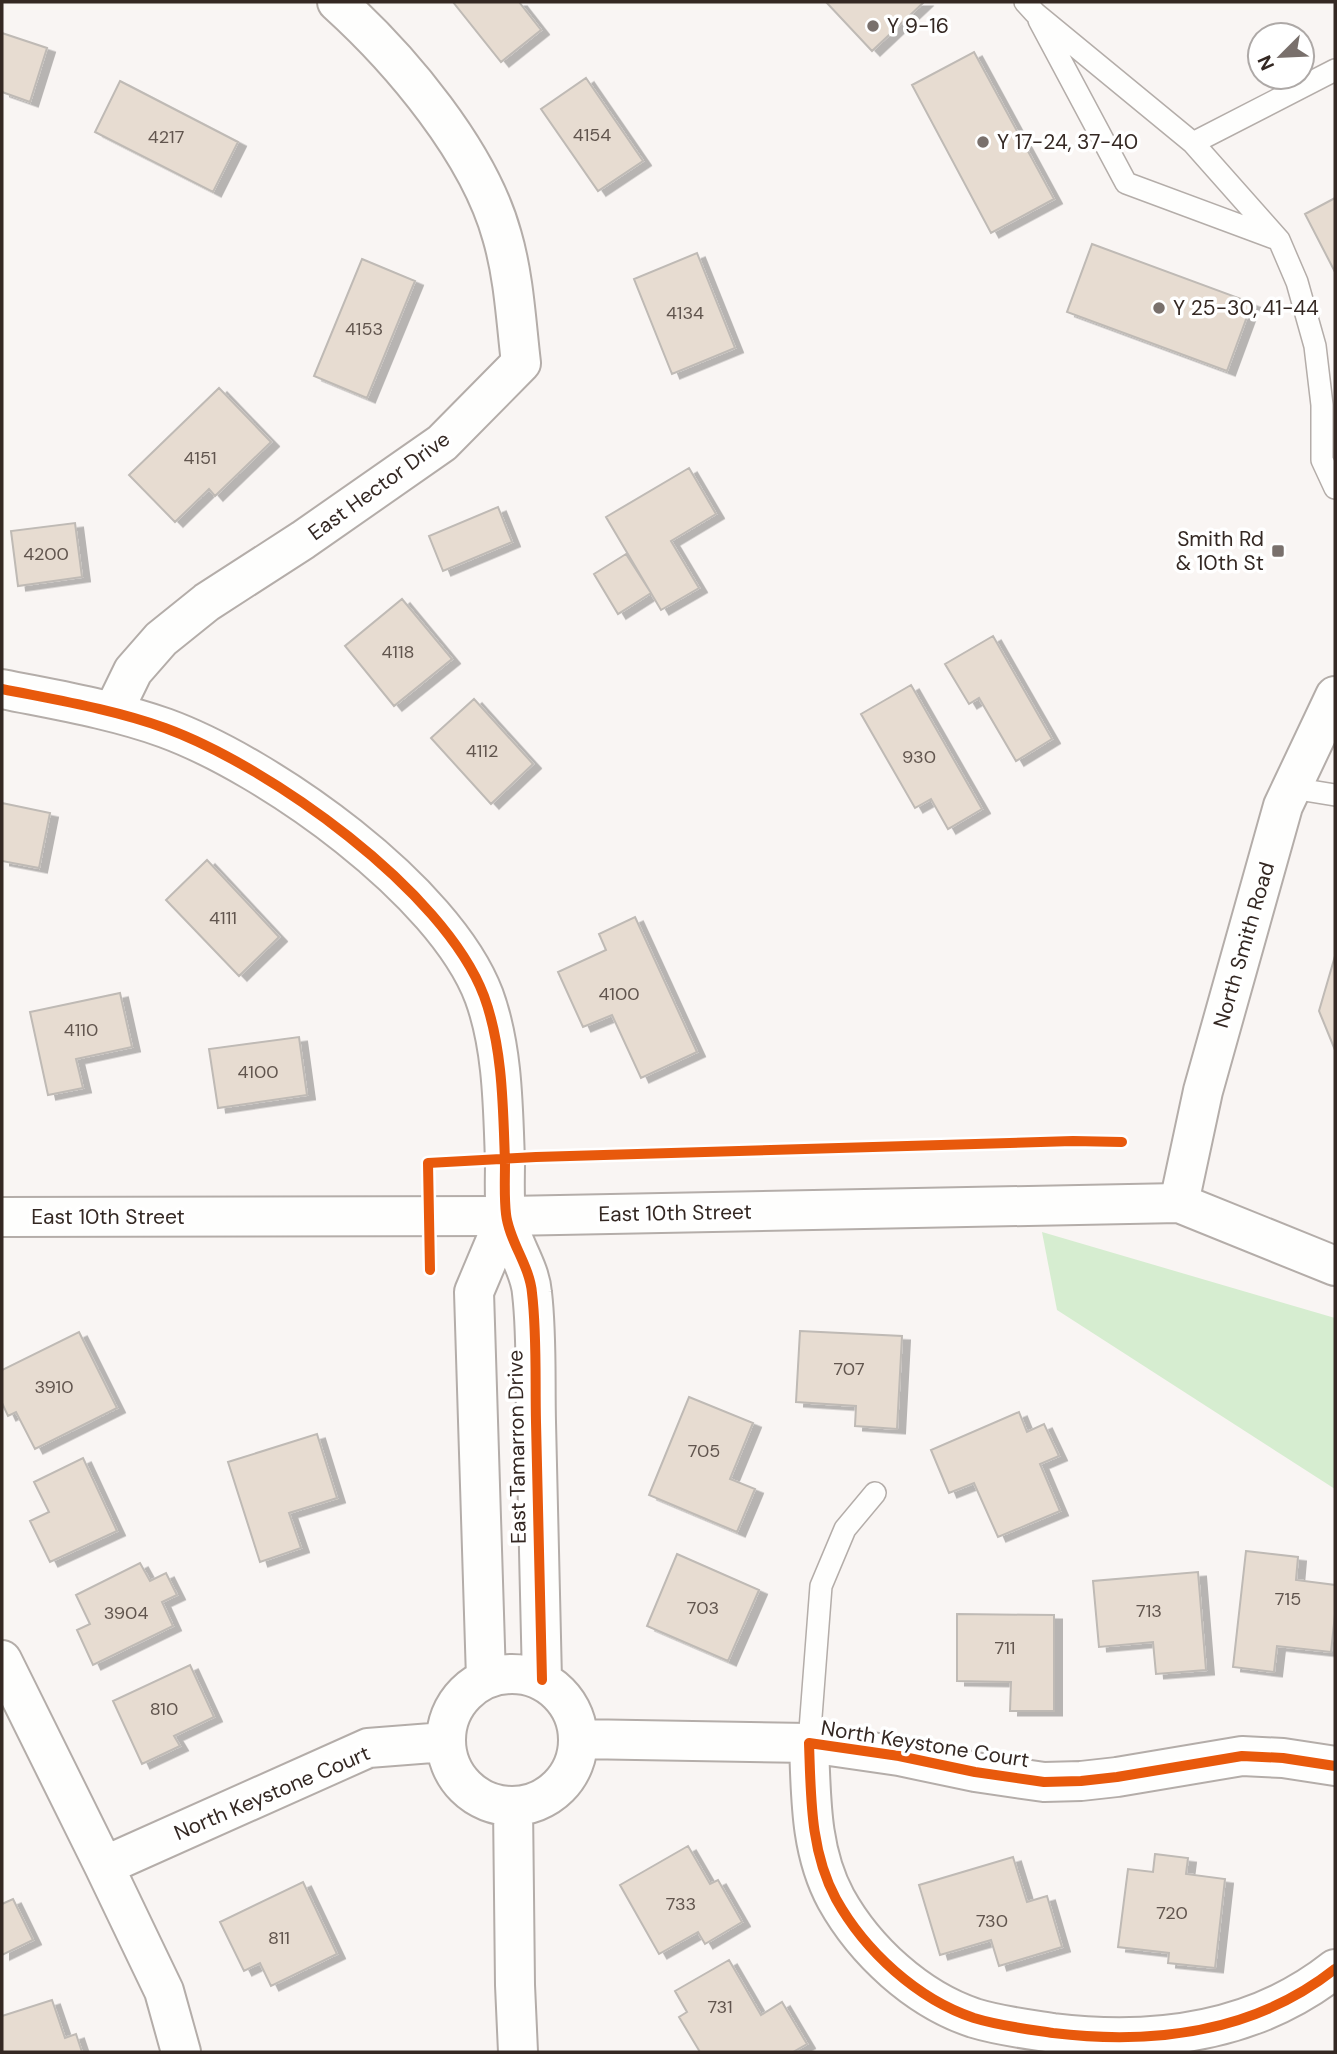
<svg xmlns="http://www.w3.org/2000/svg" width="1337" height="2054" font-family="'DM Sans',sans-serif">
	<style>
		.green { fill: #d6edd0 }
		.building { fill: #e7dcd1; stroke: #bfbab5; stroke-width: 2; filter: url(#shadow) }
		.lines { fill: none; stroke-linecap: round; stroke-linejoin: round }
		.service-casing { stroke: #b4ada9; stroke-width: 24 }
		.minor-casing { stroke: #b4ada9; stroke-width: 42 }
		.secondary-casing { stroke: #b4ada9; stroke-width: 42 }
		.primary-casing { stroke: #b4ada9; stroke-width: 42 }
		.service { stroke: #fefefd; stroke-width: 21 }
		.minor { stroke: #fefefd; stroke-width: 38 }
		.secondary { stroke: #fefefd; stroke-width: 38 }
		.primary { stroke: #fefefd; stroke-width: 38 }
		.cycleway-casing { stroke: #fff; stroke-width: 15 }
		.cycleway { stroke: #e8590c; stroke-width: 10 }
		.poi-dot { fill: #79706c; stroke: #fff; stroke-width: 2.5 }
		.labels { text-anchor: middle; stroke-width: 7; stroke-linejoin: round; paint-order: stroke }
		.number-label { font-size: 18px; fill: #61554e }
		.poi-label { font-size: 21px; fill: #342823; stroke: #fff; text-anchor: start }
		.street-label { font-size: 21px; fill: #342823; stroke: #fff }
	</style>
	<defs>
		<filter id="shadow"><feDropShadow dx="8" dy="4.5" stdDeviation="0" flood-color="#0004"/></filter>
	</defs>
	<rect width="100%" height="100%" fill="#f9f5f3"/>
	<path class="green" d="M1042,1232L1335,1318V1489L1057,1310Z"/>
	<path class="building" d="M453,2H519L541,30L501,62Z
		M826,2H924L872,51Z
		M2,33L47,48L30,102L2,92Z
		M974,52L1054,199L991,233L912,85Z
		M586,78L643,161L598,191L541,109Z
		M120,81L238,142L213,192L95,132Z
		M1335,198V272L1305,214Z
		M1092,244L1252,303L1227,371L1067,312Z
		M697,253L735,348L672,374L634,279Z
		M362,259L415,281L367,398L314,376Z
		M219,388L271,442L215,496L209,489L175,522L129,475Z
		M689,468L716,514L671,541L699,588L661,610L606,517Z
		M498,507L512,542L443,571L429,536Z
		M75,523L82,577L18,586L11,531Z
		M626,554L651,593L618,614L594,574Z
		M402,599L452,659L394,706L345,646Z
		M993,636L1052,739L1016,761L979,698L969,704L945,664Z
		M911,685L982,809L948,829L931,799L915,808L861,714Z
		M474,699L533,764L491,804L431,738Z
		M2,803L50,813L39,868L2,861Z
		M207,860L279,937L239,976L166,900Z
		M635,917L697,1052L641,1078L612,1015L583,1027L558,972L606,950L599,934Z
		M1335,956V1050L1319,1011Z
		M120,993L132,1047L76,1059L83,1088L48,1095L30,1012Z
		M299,1037L307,1095L218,1108L209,1049Z
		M800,1331L902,1336L897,1429L855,1426L856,1406L796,1402Z
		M79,1332L117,1408L35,1449L16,1412L8,1416L2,1403V1370Z
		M689,1397L753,1423L730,1479L755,1489L737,1532L649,1495Z
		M1019,1412L1027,1432L1044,1424L1059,1456L1040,1464L1060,1511L998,1537L974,1483L949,1493L931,1450Z
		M317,1434L337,1498L289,1513L301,1548L260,1562L228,1462Z
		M83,1458L117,1531L50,1562L30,1521L49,1512L34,1482Z
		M1246,1551L1298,1557L1296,1580L1335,1585V1614L1331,1652L1277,1646L1274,1672L1233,1667Z
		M677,1554L759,1590L728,1661L647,1626Z
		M140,1563L150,1581L166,1573L177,1595L162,1602L173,1626L93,1665L77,1630L90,1624L76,1595Z
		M1198,1572L1206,1670L1156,1674L1153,1642L1099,1647L1093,1581Z
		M957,1614L1054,1615V1711H1010L1011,1682L957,1681Z
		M190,1665L214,1717L174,1736L180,1746L142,1764L113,1701Z
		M688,1846L710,1884L718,1880L742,1922L705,1944L698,1932L659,1954L620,1885Z
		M1155,1854L1188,1858L1186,1874L1225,1879L1215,1968L1168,1963L1169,1953L1118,1947L1128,1869L1153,1872Z
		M1013,1857L1027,1902L1047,1896L1062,1947L999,1966L991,1940L940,1955L919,1885Z
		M303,1882L337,1954L271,1986L260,1963L244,1971L220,1922Z
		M13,1899L33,1940L2,1955V1904Z
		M729,1960L761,2015L782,2002L807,2044L793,2052H700L679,2017L687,2012L675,1991Z
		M52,2000L65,2038L76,2034L82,2052H2V2016Z"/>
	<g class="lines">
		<defs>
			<path id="service" d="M1025,2L1035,13L1193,143L1279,240L1297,282L1315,346L1322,405V460L1335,488
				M1039,20L1126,183L1274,238
				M1193,143L1335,70
				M1292,788L1335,795
				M809,1743L821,1586L845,1529L875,1493"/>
			<path id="minor" d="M2,689C56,700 112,709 165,728C269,766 444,890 484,996C503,1048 503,1108 505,1162C505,1179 504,1197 506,1214C509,1241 530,1266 532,1293C537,1335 535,1380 536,1422C538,1508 540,1594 542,1680
				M113,712L133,671L161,639L207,602L303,540L442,443L521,363C516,321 514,277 502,236C479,152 401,60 337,2
				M2,1660L104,1866L164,1991L181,2052
				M446 1740a66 66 0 1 1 132 0a66 66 0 1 1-132 0Z
				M486,1678L474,1292L506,1216
				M579,1739L809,1743
				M1335,1766L1283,1758L1242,1756L1117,1777L1081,1781L1044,1782L975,1772L899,1756L809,1743C811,1797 810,1851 836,1899C865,1951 917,1999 974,2018C1000,2026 1026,2029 1053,2033C1153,2045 1254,2033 1335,1969
				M513,1806L515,1985L518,2052
				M104,1866L368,1748L445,1742"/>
			<path id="secondary" d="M1179,1203L1203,1091L1283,806L1335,696"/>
			<path id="primary" d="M2,1217L506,1216L1179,1203L1335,1266"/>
		</defs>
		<use href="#service" class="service-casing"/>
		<use href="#minor" class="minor-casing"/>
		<use href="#secondary" class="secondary-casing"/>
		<use href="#primary" class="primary-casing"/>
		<use href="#service" class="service"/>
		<use href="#minor" class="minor"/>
		<use href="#secondary" class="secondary"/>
		<use href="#primary" class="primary"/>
		<defs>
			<path id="cycleway" d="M2,689C56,700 112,709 165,728C269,766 444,890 484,996C503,1048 503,1108 505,1162C505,1179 504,1197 506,1214C509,1241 530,1266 532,1293C537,1335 535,1380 536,1422C538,1508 540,1594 542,1680
				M430,1270L428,1163L536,1157L1073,1141L1122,1142
				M1335,1766L1283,1758L1242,1756L1117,1777L1081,1781L1044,1782L975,1772L899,1756L809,1743C811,1797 810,1851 836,1899C865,1951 917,1999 974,2018C1000,2026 1026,2029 1053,2033C1153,2045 1254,2033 1335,1969"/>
		</defs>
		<use href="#cycleway" class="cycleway-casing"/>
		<use href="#cycleway" class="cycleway"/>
	</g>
	<g class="poi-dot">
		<circle cx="873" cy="26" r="7"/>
		<circle cx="983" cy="142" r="7"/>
		<circle cx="1159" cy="308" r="7"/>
		<rect x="1271" y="544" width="14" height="14" rx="3.5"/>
	</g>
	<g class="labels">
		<g class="number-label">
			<text x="592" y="141">4154</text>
			<text x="166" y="143">4217</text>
			<text x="685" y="319">4134</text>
			<text x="364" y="335">4153</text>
			<text x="200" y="464">4151</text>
			<text x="46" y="560">4200</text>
			<text x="398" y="658">4118</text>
			<text x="482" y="757">4112</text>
			<text x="919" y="763">930</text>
			<text x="223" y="924">4111</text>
			<text x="619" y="1000">4100</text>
			<text x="81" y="1036">4110</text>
			<text x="258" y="1078">4100</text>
			<text x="849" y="1375">707</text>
			<text x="54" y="1393">3910</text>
			<text x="704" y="1457">705</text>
			<text x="1288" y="1605">715</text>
			<text x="703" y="1614">703</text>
			<text x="1149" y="1617">713</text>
			<text x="126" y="1619">3904</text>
			<text x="1005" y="1654">711</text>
			<text x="164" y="1715">810</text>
			<text x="681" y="1910">733</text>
			<text x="1172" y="1919">720</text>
			<text x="992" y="1927">730</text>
			<text x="279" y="1944">811</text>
			<text x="720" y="2013">731</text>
		</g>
		<g class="poi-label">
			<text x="887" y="33">Y 9-16</text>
			<text x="997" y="149">Y 17-24, 37-40</text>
			<text x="1173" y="315">Y 25-30, 41-44</text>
			<text x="1264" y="546" text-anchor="end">Smith Rd<tspan x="1264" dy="24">&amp; 10th St</tspan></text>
		</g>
		<g class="street-label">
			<text transform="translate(379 486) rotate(-36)" y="7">East Hector Drive</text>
			<text transform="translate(1244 945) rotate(-74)" y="7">North Smith Road</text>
			<text transform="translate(675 1213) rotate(-1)" y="7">East 10th Street</text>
			<text x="108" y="1224">East 10th Street</text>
			<text transform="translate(517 1447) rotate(-91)" y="7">East Tamarron Drive</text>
			<text transform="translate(925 1744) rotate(9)" y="7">North Keystone Court</text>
			<text transform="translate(272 1793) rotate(-23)" y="7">North Keystone Court</text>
		</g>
	</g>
	<rect width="1337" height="2054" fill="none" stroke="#342823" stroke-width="7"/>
	<g transform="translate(1281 56) rotate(246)"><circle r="33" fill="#ffffff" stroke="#aea9a7" stroke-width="2"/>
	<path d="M0-5L12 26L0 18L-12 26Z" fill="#79706c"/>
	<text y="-10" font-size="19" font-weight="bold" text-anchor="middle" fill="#342823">N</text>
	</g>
</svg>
